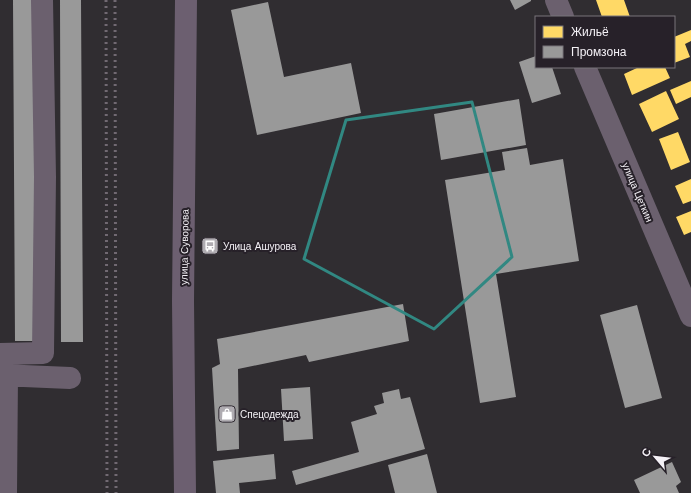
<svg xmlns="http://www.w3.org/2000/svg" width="691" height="493" font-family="'Work Sans',sans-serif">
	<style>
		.homes { fill: #ffd966 }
		.industry { fill: #999 }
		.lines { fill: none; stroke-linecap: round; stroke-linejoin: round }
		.minor { stroke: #6b606e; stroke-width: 22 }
		.major { stroke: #6c5f70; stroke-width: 22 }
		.rail { stroke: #716972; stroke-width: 3; stroke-dasharray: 2 4; stroke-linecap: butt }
		.marked { fill: none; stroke: #318882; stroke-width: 3; stroke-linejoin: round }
		.labels { text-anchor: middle; stroke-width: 4; stroke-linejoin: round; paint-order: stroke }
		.street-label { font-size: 10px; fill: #f4f1f6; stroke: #272129 }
		.poi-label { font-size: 10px; fill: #f4f1f6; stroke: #272129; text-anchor: start }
	</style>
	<rect width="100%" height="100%" fill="#302d31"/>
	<path class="homes" d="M596,0H624L630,17H602Z
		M691,30V41L685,44L690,57L674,63V37Z
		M639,67H665L670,78L632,95L624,74Z
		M691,81V97L676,104L670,90Z
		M666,91L679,119L652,132L639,104Z
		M678,132L690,162L671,170L659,139Z
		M691,179V201L683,204L675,186Z
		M691,211V232L684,235L676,217Z"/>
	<path class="industry" d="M13,0H36L38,341H15Z
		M60,0H81L83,342H61Z
		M510,0H531V1L515,10Z
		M268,2L284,77L351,63L361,113L257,135L231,10Z
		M536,56V67H552L561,94L532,103L519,62Z
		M519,99L526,145L441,160L434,114Z
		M527,148L530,165L563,159L579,261L496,274L516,397L480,403L445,180L505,170L502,152Z
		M403,304L409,341L309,362L306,355L238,369L239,449L217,451L212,368L220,364L217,339Z
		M637,305L662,398L625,408L600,315Z
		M310,387L313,439L284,441L281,389Z
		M399,389L401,399L410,397L425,449L296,485L292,471L359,452L351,422L377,414L374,406L384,403L382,393Z
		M274,454L276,479L239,483L240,493H216L213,461Z
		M427,454L437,493H395L388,465Z
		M672,462L681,482L676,486L679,493H640L634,480Z"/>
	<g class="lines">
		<path class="minor" d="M556,0L563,17
			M585,67L691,316
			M0,354L43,353L45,177L42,0
			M0,375L70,378
			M6,493L7,375"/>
		<path class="major" d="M185,493L183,301L186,0"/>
		<path class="rail" d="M106,0L107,493
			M115,0L116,493"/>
	</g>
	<path class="marked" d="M472,102L512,257L434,329L304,259L346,120Z"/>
	<defs>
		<symbol id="bus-square" viewBox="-11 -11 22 22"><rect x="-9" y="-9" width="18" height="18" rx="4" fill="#afacb1" stroke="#272129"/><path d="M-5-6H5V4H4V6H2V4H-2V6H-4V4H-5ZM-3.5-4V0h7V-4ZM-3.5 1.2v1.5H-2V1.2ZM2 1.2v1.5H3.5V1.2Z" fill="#fff"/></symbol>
		<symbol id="shop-square" viewBox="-11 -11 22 22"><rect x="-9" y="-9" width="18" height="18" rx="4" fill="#afacb1" stroke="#272129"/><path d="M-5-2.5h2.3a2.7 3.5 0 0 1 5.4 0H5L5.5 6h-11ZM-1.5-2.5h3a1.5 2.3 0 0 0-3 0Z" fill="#fff"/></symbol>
	</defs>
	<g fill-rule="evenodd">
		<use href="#bus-square" x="200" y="236" width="20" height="20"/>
		<use href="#shop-square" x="217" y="404" width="20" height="20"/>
	</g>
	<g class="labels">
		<g class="street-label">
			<text transform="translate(638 192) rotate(67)" y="4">улица Цеткин</text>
			<text transform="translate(184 247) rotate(-89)" y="4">улица Суворова</text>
		</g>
		<g class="poi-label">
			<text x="223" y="250">Улица Ашурова</text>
			<text x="240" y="418">Спецодежда</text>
		</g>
	</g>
	<rect x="535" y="16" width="140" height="52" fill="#272129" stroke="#79747b"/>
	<rect x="543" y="26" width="20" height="12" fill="#ffd966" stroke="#79747b"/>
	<text x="571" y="36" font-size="12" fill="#f4f1f6">Жильё</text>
	<rect x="543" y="46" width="20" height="12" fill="#999999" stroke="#79747b"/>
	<text x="571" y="56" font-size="12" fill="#f4f1f6">Промзона</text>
	<g transform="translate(655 457) rotate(298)" stroke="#272129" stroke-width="3" paint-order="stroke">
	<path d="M0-3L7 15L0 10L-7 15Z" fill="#f4f1f6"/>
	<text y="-6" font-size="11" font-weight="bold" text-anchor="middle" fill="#f4f1f6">С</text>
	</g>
</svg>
